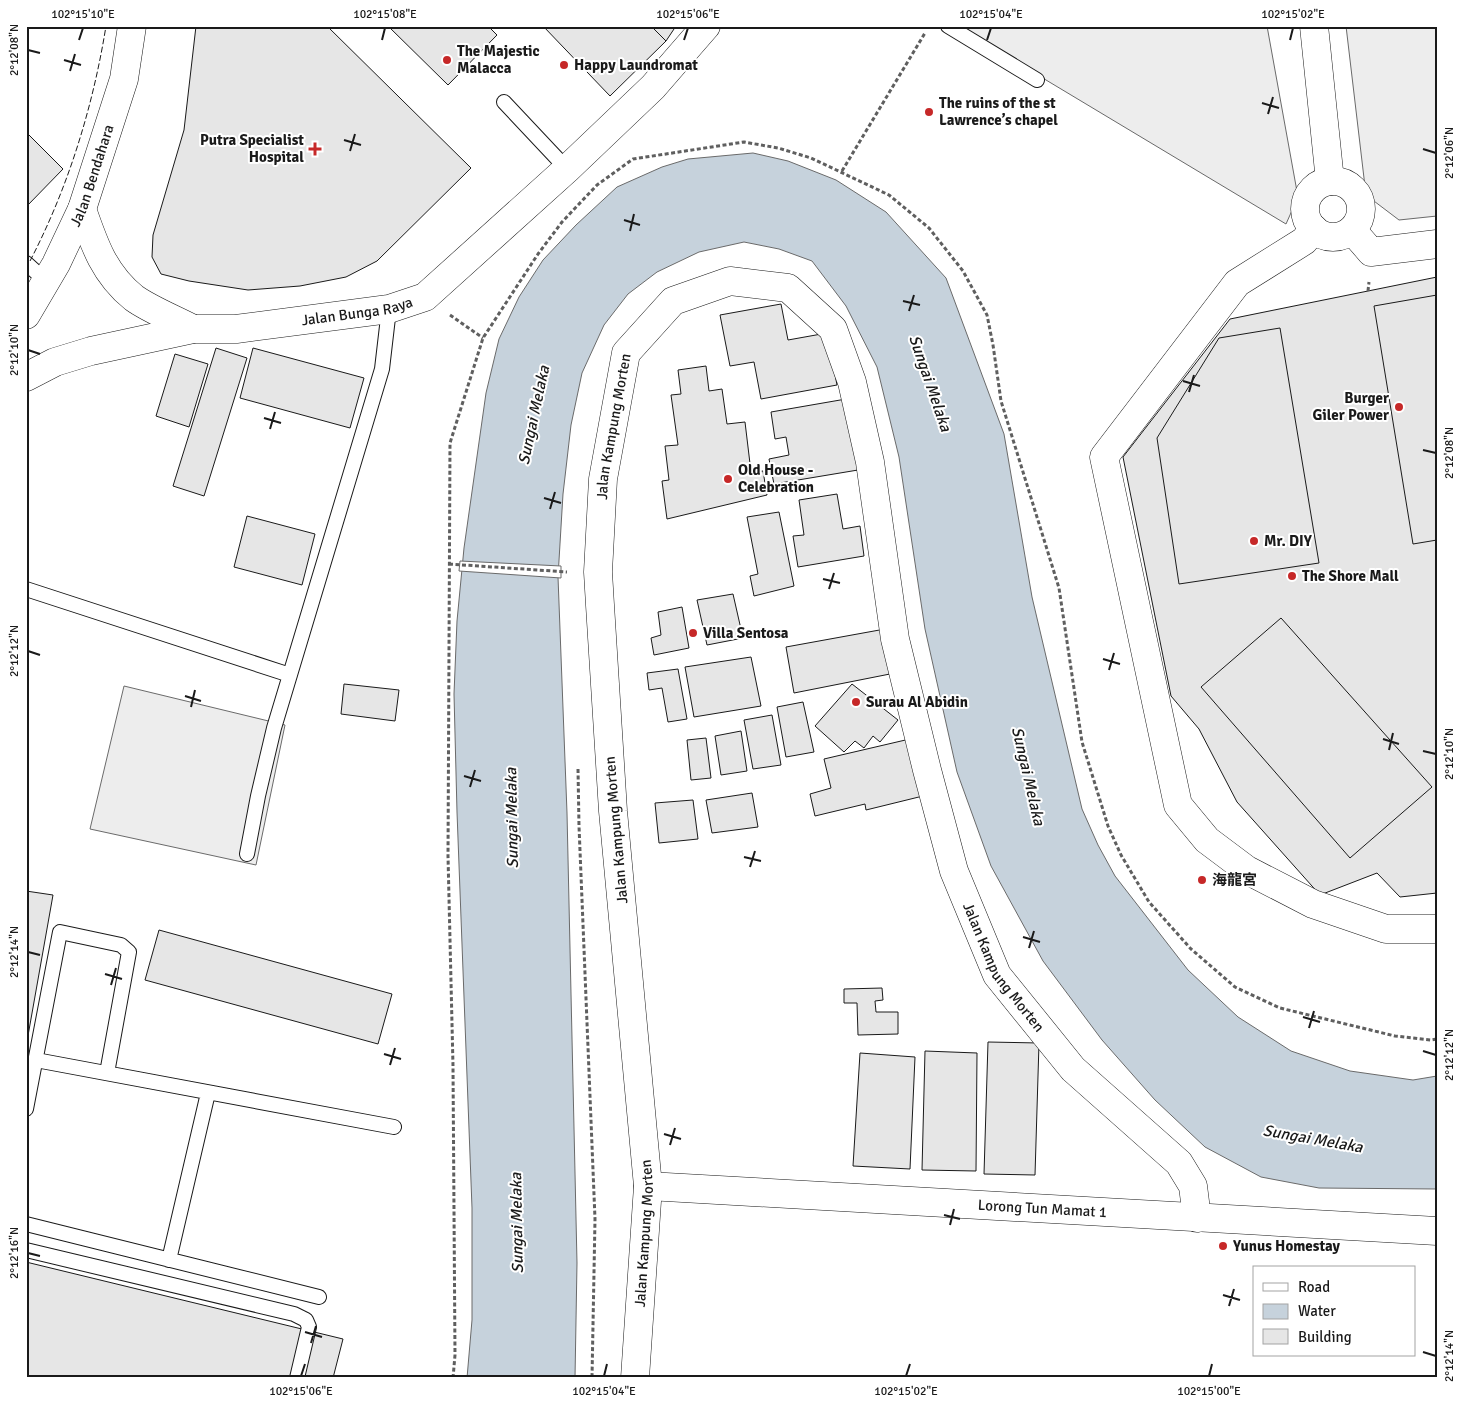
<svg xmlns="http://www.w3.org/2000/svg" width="1463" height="1404" font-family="Signika,'Noto Sans SC',sans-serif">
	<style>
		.parking { fill: #ededed; stroke: #6a6a6a }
		.water { fill: #c6d2dc; stroke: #6a6a6a }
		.pier { fill: #fff; stroke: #6a6a6a }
		.building { fill: #e6e6e6; stroke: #1a1a1a }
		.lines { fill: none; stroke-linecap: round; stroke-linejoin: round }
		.lane-casing { stroke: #1a1a1a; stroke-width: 16 }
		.street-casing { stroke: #1a1a1a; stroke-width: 29 }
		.secondary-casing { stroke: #1a1a1a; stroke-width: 29 }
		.primary-casing { stroke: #1a1a1a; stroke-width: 29 }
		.path { stroke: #5f5f5f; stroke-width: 3; stroke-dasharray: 4 2.5; stroke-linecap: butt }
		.lane { stroke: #fff; stroke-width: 14 }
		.street { stroke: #fff; stroke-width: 28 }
		.secondary { stroke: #fff; stroke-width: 28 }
		.primary { stroke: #fff; stroke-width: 28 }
		.fence { stroke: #1a1a1a; stroke-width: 1; stroke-dasharray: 6 2.5; stroke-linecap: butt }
		.ticks { fill: none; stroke: #1a1a1a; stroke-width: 2 }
		.poi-dot { fill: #c62828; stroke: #fff; stroke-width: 2 }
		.labels { text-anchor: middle; stroke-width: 4; stroke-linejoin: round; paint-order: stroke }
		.poi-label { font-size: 15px; font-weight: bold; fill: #1a1a1a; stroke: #fff; text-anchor: start }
		.street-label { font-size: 15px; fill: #1a1a1a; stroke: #fff }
		.water-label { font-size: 16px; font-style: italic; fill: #1a1a1a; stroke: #fff }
		.neatline { fill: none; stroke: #1a1a1a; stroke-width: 2 }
		.ticks-label { font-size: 12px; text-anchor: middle; fill: #1a1a1a }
	</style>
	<rect width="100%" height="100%" fill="#fff"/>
	<path class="parking" d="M956,26H1267L1298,197L1286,224Z
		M1346,26H1437V216L1399,220L1366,195Z
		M124,686L285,725L256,865L90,829Z"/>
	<path class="water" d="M753,153L788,161L836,180L886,212L946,278L1004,434L1032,597L1082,809L1098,845L1115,876L1188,970L1238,1017L1291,1051L1350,1071L1413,1080L1437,1076V1189L1319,1188L1261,1177L1205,1147L1155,1100L1102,1040L1043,961L991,866L957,772L925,629L899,457L877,367L846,306L812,261L779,249L744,242L699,252L657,272L628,294L604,325L582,373L571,425L563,494L558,577L567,813L577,1263L575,1378H467L472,1320V1208L457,812L454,694L457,621L464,548L486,393L499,339L519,297L543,260L576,225L617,187L662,167L688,159Z"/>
	<path class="pier" d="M460,561L561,566V578L459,571Z"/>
	<path class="building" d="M196,26H327L471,168L377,261L346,277L300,286L248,290L189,281L161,274L152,257L153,235L184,130Z
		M388,26H488L497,35L448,85Z
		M543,26H651L666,41L610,96Z
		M651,26H676L666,41Z
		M26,132L63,169L26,207Z
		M1437,277V893L1400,897L1377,873L1320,895L1237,802L1199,729L1171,696L1123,457L1230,319Z
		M1437,295V540L1413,544L1374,306Z
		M781,304L788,340L827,333L837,385L761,399L754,362L730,366L720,315Z
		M1280,328L1319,563L1179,584L1157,438L1219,338Z
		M216,348L247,358L204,496L173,486Z
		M253,348L364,378L350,428L240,398Z
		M175,354L208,364L189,427L156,416Z
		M706,366L709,391L722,389L727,424L745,422L751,472L763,471L767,495L667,519L662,481L669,480L665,446L678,445L671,395L681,394L678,370Z
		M846,399L858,470L774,484L769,459L789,455L786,437L775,439L771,412Z
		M837,494L843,529L860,526L864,556L798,567L793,536L804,535L799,500Z
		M779,512L794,586L754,596L750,576L758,574L747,517Z
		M247,516L315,534L302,585L234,567Z
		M733,594L743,638L707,645L697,600Z
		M682,607L689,648L654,655L651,638L661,635L658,612Z
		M1281,618L1432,787L1350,858L1201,687Z
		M885,629L895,673L794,693L786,647Z
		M751,657L761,706L694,717L685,667Z
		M678,669L687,719L668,722L662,688L649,690L647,673Z
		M344,684L399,690L395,721L341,714Z
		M852,684L898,720L880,742L873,736L864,748L855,741L844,752L815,726Z
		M803,702L814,752L786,757L777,707Z
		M772,715L781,765L753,769L744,720Z
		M741,731L747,771L721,775L715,736Z
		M706,738L711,778L691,780L687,740Z
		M914,738L927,795L866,810L865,804L815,816L810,794L831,788L824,759Z
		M752,793L758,827L712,833L706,800Z
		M693,800L698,839L659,843L655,803Z
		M26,891L53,895L26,1047Z
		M159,930L392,994L378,1044L145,980Z
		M882,988L883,1000L875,1001L876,1012H898V1034L858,1035L857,1003H844V989Z
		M988,1042L1039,1043L1035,1175L984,1174Z
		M925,1051L977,1053L976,1171L922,1170Z
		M860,1053L915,1057L910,1169L853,1166Z
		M26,1262L343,1339L333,1378H26Z"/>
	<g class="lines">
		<defs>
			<path id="lane" d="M948,26L1037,80
				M504,102L567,169
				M26,263L47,282
				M26,589L290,675
				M247,854L258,796L274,728L382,369L389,309
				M36,1060L394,1127
				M26,1109L60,932L121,945L129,952L107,1073
				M26,1224L319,1297
				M26,1250L294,1314L306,1320L309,1327L297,1378
				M169,1260L208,1093"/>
			<g id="street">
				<path d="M1314,26L1330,181"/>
				<circle cx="1333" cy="209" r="28"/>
				<path d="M1314,229L1304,241L1237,283L1104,457L1178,805L1207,840L1247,870L1313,904L1386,929H1437"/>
				<path d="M1352,230L1371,252L1437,244"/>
				<path id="s1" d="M648,1186L1437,1231"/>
				<path id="s2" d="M635,1378L648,1186L613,811L600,605L598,572L603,479L626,353L673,301L730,281L788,288L833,329L852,382L870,462L895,639L927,770L954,871L997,975L1073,1069L1179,1163L1193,1186L1197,1218"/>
			</g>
			<g id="secondary">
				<path d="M82,209C94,244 104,274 134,298C149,309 176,320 193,329"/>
				<path id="s3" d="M26,377L55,362L91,351L193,329H236L389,309L425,297L567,169L653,87L706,26"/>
			</g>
			<g id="primary">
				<path id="s4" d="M26,315L56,264L82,209L124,79L132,26"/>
			</g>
		</defs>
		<use href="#lane" class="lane-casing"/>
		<use href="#street" class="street-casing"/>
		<use href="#secondary" class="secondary-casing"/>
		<use href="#primary" class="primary-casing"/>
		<path class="path" d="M842,171L925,33
			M1368,291L1369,282
			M450,315L483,338
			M449,564L567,572
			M578,769L579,826L595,1219L592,1378
			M453,1378L455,1355L453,1066L448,856L450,443L483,338L538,254L562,222L597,185L633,159L744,142L778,148L811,158L889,195L929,228L963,271L987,315L993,345L1001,401L1059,588L1082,742L1108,826L1121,855L1149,902L1191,949L1235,987L1280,1008L1395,1036L1431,1040L1437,1039"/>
		<use href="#lane" class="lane"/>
		<use href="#street" class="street"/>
		<use href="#secondary" class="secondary"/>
		<use href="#primary" class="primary"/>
		<path class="fence" d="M30,261C68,188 93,107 106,26"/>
	</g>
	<path class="ticks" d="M79,40L83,28M382,40L385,28M684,40L688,28M987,40L991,28M1290,40L1293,28M28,50L40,53M64,60L81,65M70,71L75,54M1262,103L1279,108M1268,114L1273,97M344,140L361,145M1423,149L1436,153M350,151L355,134M624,220L640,225M630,231L634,214M903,301L920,305M909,311L914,295M28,350L40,354M1183,381L1200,386M1189,392L1194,375M264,418L281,423M270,429L275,412M1423,450L1436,453M544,498L561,503M550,509L555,492M823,579L840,583M829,589L834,573M28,651L40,655M1103,659L1120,664M1109,670L1114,653M185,696L201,701M191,707L195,690M1383,739L1399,744M1389,750L1393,733M1423,751L1436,754M464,776L481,781M470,787L475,770M744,857L761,861M750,867L755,851M1023,937L1040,942M1029,948L1034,931M28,952L40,955M105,974L122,979M111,985L116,968M1303,1017L1320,1022M1309,1028L1314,1011M1423,1051L1436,1055M384,1054L401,1059M390,1065L395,1048M664,1134L681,1139M670,1145L675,1128M944,1215L960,1219M950,1225L954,1209M28,1253L40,1256M1223,1295L1240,1300M1229,1306L1234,1289M305,1332L322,1337M311,1343L316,1326M1423,1352L1436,1356M301,1376L305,1364M604,1376L607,1364M906,1376L910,1364M1209,1376L1212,1364"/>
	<g class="poi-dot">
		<circle cx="447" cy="60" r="5"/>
		<circle cx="564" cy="65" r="5"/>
		<circle cx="929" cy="112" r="5"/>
		<path d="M312.5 141.5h5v5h5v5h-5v5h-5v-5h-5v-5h5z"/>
		<circle cx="1399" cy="407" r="5"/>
		<circle cx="728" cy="479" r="5"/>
		<circle cx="1254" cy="541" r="5"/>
		<circle cx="1292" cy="576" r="5"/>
		<circle cx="693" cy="633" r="5"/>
		<circle cx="856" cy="702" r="5"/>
		<circle cx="1202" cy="880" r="5"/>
		<circle cx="1223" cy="1246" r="5"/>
	</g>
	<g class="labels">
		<g class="poi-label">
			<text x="457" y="56">The Majestic<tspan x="457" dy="17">Malacca</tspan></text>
			<text x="574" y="70">Happy Laundromat</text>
			<text x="939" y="108">The ruins of the st<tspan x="939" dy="17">Lawrence’s chapel</tspan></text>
			<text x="304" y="145" text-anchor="end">Putra Specialist<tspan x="304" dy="17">Hospital</tspan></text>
			<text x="1389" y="403" text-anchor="end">Burger<tspan x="1389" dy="17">Giler Power</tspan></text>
			<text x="738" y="475">Old House -<tspan x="738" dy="17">Celebration</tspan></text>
			<text x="1264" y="546">Mr. DIY</text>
			<text x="1302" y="581">The Shore Mall</text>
			<text x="703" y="638">Villa Sentosa</text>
			<text x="866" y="707">Surau Al Abidin</text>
			<text x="1212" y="885">海龍宮</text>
			<text x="1233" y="1251">Yunus Homestay</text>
		</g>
		<g class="street-label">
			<text dy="5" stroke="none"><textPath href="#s4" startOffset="155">Jalan Bendahara</textPath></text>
			<text dy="5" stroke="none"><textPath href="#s3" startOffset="340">Jalan Bunga Raya</textPath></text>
			<text dy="5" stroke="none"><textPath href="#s2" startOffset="955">Jalan Kampung Morten</textPath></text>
			<text transform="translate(616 830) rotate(-95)" y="5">Jalan Kampung Morten</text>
			<text dy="5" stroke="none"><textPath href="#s2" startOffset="1945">Jalan Kampung Morten</textPath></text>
			<text dy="5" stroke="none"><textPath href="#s1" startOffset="395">Lorong Tun Mamat 1</textPath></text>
			<text dy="5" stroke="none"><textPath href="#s2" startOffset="145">Jalan Kampung Morten</textPath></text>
		</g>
		<g class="water-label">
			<text transform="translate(931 383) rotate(71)" y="6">Sungai Melaka</text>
			<text transform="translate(533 415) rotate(-78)" y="6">Sungai Melaka</text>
			<text transform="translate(1029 776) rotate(77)" y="6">Sungai Melaka</text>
			<text transform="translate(511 818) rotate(-91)" y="6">Sungai Melaka</text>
			<text transform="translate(1313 1138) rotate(10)" y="6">Sungai Melaka</text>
			<text transform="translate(516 1223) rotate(-91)" y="6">Sungai Melaka</text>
		</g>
	</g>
	<rect width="1463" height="1404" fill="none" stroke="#ffffff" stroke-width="55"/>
	<rect x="1253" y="1266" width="162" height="90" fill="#ffffff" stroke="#a3a3a3"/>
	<rect x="1263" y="1283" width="25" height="8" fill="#ffffff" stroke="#a3a3a3"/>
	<text x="1298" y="1292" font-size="15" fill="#1a1a1a">Road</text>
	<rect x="1263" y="1304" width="25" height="15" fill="#c6d2dc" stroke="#a3a3a3"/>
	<text x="1298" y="1316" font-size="15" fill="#1a1a1a">Water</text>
	<rect x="1263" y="1329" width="25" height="15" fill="#e6e6e6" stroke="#a3a3a3"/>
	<text x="1298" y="1342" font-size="15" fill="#1a1a1a">Building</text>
	<rect x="28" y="28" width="1408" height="1348" class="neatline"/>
	<g class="ticks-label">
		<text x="83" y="18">102°15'10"E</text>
		<text x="385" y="18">102°15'08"E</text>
		<text x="688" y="18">102°15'06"E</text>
		<text x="991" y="18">102°15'04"E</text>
		<text x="1293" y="18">102°15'02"E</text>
		<text transform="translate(14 50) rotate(-90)" y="4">2°12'08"N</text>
		<text transform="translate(1449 153) rotate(-90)" y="4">2°12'06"N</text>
		<text transform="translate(14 350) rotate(-90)" y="4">2°12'10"N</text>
		<text transform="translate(1449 453) rotate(-90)" y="4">2°12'08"N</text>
		<text transform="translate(14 651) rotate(-90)" y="4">2°12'12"N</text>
		<text transform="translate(1449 754) rotate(-90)" y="4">2°12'10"N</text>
		<text transform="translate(14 952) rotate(-90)" y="4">2°12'14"N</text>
		<text transform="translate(1449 1055) rotate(-90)" y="4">2°12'12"N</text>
		<text transform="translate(14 1253) rotate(-90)" y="4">2°12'16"N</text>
		<text transform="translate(1449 1356) rotate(-90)" y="4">2°12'14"N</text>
		<text x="301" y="1395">102°15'06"E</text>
		<text x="604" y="1395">102°15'04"E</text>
		<text x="906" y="1395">102°15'02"E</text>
		<text x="1209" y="1395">102°15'00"E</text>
	</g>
</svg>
